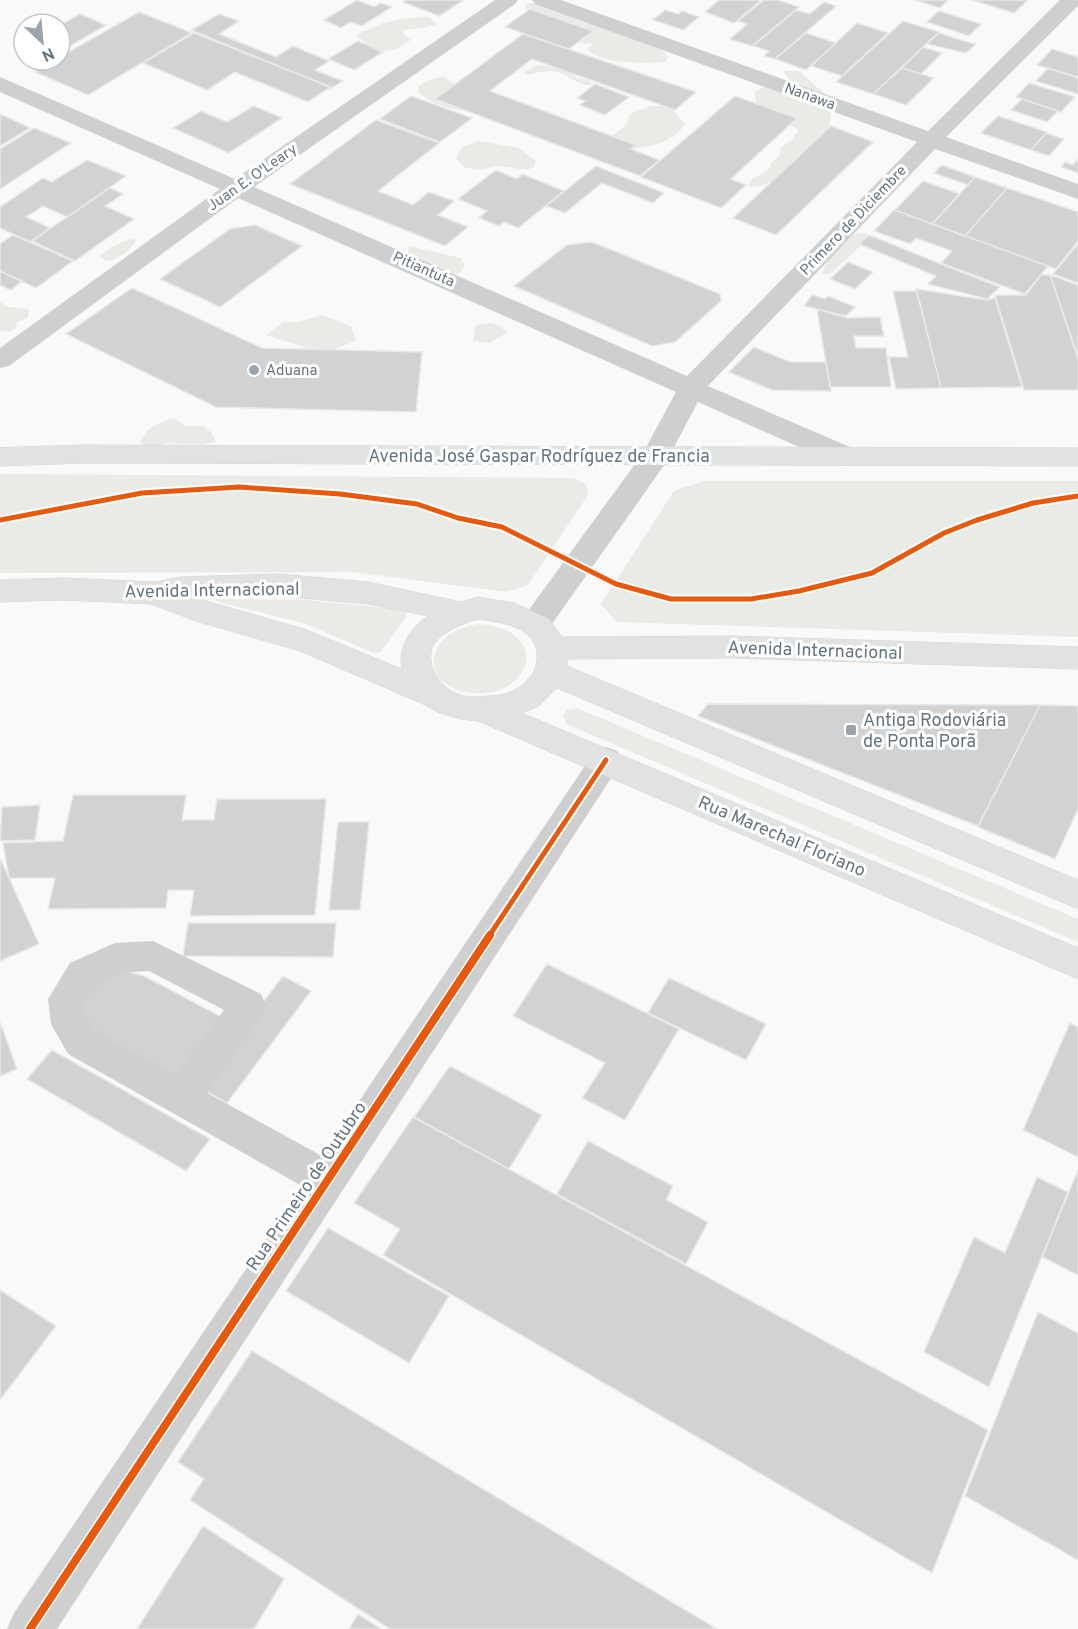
<svg xmlns="http://www.w3.org/2000/svg" width="1078" height="1629" font-family="Overpass,sans-serif">
	<style>
		.green { fill: #e8ebe6 }
		.building { fill: #d0d2d3; stroke: #e8e8e8; stroke-width: 1.5 }
		.lines { fill: none; stroke-linecap: round; stroke-linejoin: round }
		.major-casing { stroke: #d5d6d7; stroke-width: 1 }
		.minor { fill: #cecfd0; fill-rule: evenodd }
		.major { fill: #e1e2e2; fill-rule: evenodd }
		.cycleway-far1-casing { stroke: #fff; stroke-width: 9 }
		.cycleway-casing { stroke: #fff; stroke-width: 11 }
		.cycleway-far1 { stroke: #e8590c; stroke-width: 5 }
		.cycleway { stroke: #e8590c; stroke-width: 8 }
		.poi-dot { fill: #99a4ac; stroke: #fff; stroke-width: 2 }
		.labels { text-anchor: middle; stroke-width: 6; stroke-linejoin: round; paint-order: stroke }
		.far-street-label { font-size: 15px; fill: #657683; stroke: #fff }
		.far-poi-label { font-size: 15px; fill: #657683; stroke: #fff; text-anchor: start }
		.street-label { font-size: 18px; fill: #657683; stroke: #fff }
		.poi-label { font-size: 18px; fill: #657683; stroke: #fff; text-anchor: start }
	</style>
	<rect width="100%" height="100%" fill="#f9f9f9"/>
	<path class="green" d="M555,0L660,49L668,56L666,62C647,63 599,65 587,49L593,44L574,43L526,9L525,4Z
		M429,17L437,24L423,28L404,30L403,34L411,40L396,49L378,53L356,35C384,21 398,18 429,17Z
		M537,65L570,70L577,78L587,79L593,84C581,89 569,75 557,72C547,70 537,73 527,75L524,72Z
		M784,71H799L826,95L833,105L829,128L806,158L793,162C781,173 768,190 748,186L751,180L769,169L771,163L780,155V148L792,140L799,130L763,110L756,103L755,91L769,85L787,86L788,78Z
		M444,76L454,84L447,93L467,106L461,110C445,108 431,103 419,93L418,86L429,80Z
		M651,106H669L685,124C673,143 648,148 627,149L612,136L626,125L630,114Z
		M477,141L519,148L536,161L534,167L527,170L499,166L476,170L464,167L456,158L462,147Z
		M867,233V240L830,274H822C825,259 844,244 855,234Z
		M136,239C132,251 117,260 105,261L100,256C112,246 121,240 136,239Z
		M409,246L461,258L465,266L459,274L430,272L406,261Z
		M0,302L8,307L29,309L28,318L17,322L16,328L10,332L0,331Z
		M322,315L351,326L356,341L323,353L266,335L283,322H299Z
		M491,323L501,326L507,333L489,343L473,341L476,325Z
		M174,418L186,426H203L212,433L216,442L201,445L169,443L150,448L140,443C147,427 157,423 174,418Z
		M0,474L573,478L586,484L588,495L528,585L507,592L353,572L0,573Z
		M703,481H1078V637L617,622L601,604L674,491Z
		M213,599L306,600L407,610V615L381,652L374,653L303,623L219,602Z
		M478,624C551,628 534,698 473,693C420,689 420,633 478,624Z
		M577,708L1078,919V942L566,724L563,715L567,710Z"/>
	<path class="building" d="M357,0L374,7L381,3L392,7L362,26L350,22L341,28L324,20Z
		M406,0H464L439,16L403,2Z
		M719,0H761L734,23L705,12Z
		M764,0H778L799,7L752,46L730,39L747,24L738,21Z
		M915,0H948L940,8Z
		M972,0H1028L1014,13Z
		M824,2L836,6L775,59L764,56L769,51L753,46L796,10L810,14Z
		M530,9L593,31L569,49L505,27Z
		M665,10L678,14L682,11L699,17L683,30L653,20Z
		M939,11L981,24L969,36L927,22Z
		M139,12L192,33L88,95L35,72L55,60H60V57Z
		M80,14L106,25L60,52V25Z
		M219,14L239,21L219,34L276,57L293,46L329,61L315,70L343,81L332,88L191,30Z
		M903,21L939,32L873,94L836,82Z
		M857,23L888,33L842,76L811,66Z
		M194,33L331,87L308,102L235,72L207,90L143,63Z
		M806,33L836,43L806,70L775,59Z
		M939,33L964,41L976,44L966,53L927,44Z
		M523,34L696,92L675,110L532,59L490,91L636,145L631,149L659,160L640,176L435,99Z
		M358,41L383,52L354,70L328,59Z
		M923,47L942,53L921,74L902,68Z
		M1052,49L1078,57V77L1037,65Z
		M902,68L934,78L906,105L873,94Z
		M1048,68L1078,78V94L1036,81Z
		M1029,83L1075,97L1061,112L1016,97Z
		M595,84L629,97L605,115L580,105L585,101L577,98Z
		M411,96L472,118L440,142L380,119Z
		M735,96L797,118L731,179L746,185L721,208L641,177Z
		M1022,99L1058,111L1047,122L1011,110Z
		M254,106L282,118L229,153L173,128L201,111L227,122Z
		M0,114L30,128L0,146Z
		M998,116L1047,132L1031,150L981,133Z
		M376,120L439,143L378,191L413,205L429,192L454,201L438,215L468,227L445,246L290,184Z
		M831,126L873,142L776,235L733,218Z
		M34,128L71,143L0,189V149Z
		M1046,133L1064,139L1049,156L1031,150Z
		M1078,159V173L1061,167L1065,162L1073,165Z
		M87,160L126,176L67,217L43,206L26,217L50,228L30,242L0,228V207L43,178L52,182Z
		M942,165L975,177L968,185L934,173Z
		M596,166L664,193L653,203L602,183L565,213L546,206Z
		M496,170L517,179L522,174L564,191L518,228L504,222L499,226L479,218L487,211L458,199Z
		M975,177L1007,188L965,236L932,224Z
		M923,181L960,194L932,224L895,210Z
		M110,188L123,194L105,206L134,219L75,261L32,241Z
		M1007,188L1078,212V241L1056,269L965,236Z
		M894,210L1048,266L1025,294L941,263L952,251L916,238L910,244L874,231Z
		M255,225L302,246L220,307L160,279L230,229Z
		M13,235L73,261L36,288L0,271V244Z
		M869,235L946,266L1000,287L987,299L928,284L936,276L859,244Z
		M592,242L720,294L721,301L675,342L652,346L514,286L567,245Z
		M1078,244V283L1053,274Z
		M848,262L873,272L855,289L830,279Z
		M0,271L22,281L11,290L0,285Z
		M1041,275H1050L1078,359V390H1024L995,295H1026Z
		M1050,275L1078,285V356Z
		M132,288L262,348L422,352L416,412L216,407L66,334Z
		M916,289L986,300L995,298L1022,387L941,388Z
		M893,291H917L941,388L896,389L889,357H908Z
		M812,295L825,299L828,296L855,307L846,316L804,306Z
		M817,309L847,318L880,317L884,336H854L856,348H886L891,387H830Z
		M754,347L790,362H826L831,391L772,390L729,372Z
		M708,704L1040,705L978,826L698,716Z
		M1040,705L1078,706V809L1055,859L978,827Z
		M73,795H186L182,820H214L217,799H326L315,915L190,916L194,890H168L166,908L48,909L55,878H9L3,843L63,841Z
		M40,805L35,840L0,841L2,807Z
		M338,822H369L360,910H329Z
		M0,858L39,944L0,961Z
		M188,923H336L333,957L183,956Z
		M547,964L679,1029L625,1120L582,1098L605,1063L513,1016Z
		M130,972L144,976L227,1020L179,1082L85,1027L81,1002L101,979L115,973Z
		M283,976L311,991L227,1103L198,1087Z
		M669,978L766,1024L746,1060L648,1013Z
		M0,1022L17,1069L0,1076Z
		M1070,1023L1078,1027V1157L1023,1130Z
		M52,1050L210,1139L186,1171L27,1079Z
		M450,1066L542,1115L509,1169L414,1117Z
		M413,1117L988,1430L932,1573L383,1255L400,1229L354,1203Z
		M588,1141L673,1186L666,1200L708,1222L686,1264L557,1194Z
		M1078,1170V1275L1042,1257Z
		M1037,1177L1068,1192L989,1387L924,1352L974,1237L1005,1253Z
		M328,1228L449,1296L409,1363L286,1291Z
		M0,1290L56,1326L0,1400Z
		M1038,1312L1078,1333V1560L965,1496Z
		M252,1351L717,1629H390L190,1500L204,1479L178,1462Z
		M203,1526L284,1579L254,1629H137Z
		M358,1614L381,1629H349Z"/>
	<g class="lines">
		<defs>
			<path id="major" d="M84,445L1078,448V466L84,463L0,466V448Z
				M279,574L368,582L461,602L478,597L514,603L549,619L562,637L732,636L1078,647V669L732,658L568,659L567,666L1078,880V909L557,688L539,706L522,713L1078,948V979L478,721L460,719L438,712L423,704L300,651L196,621L151,604L63,600L0,602V580L63,578L155,582L181,577ZM279,596L368,604L428,616C411,627 397,648 402,669L304,629L196,598ZM478,619C500,622 534,626 537,653C538,668 533,675 522,685C512,693 501,696 488,696C479,697 469,698 460,695C442,689 426,668 432,648C438,633 464,623 478,619Z"/>
		</defs>
		<use href="#major" class="major-casing"/>
		<path class="minor" d="M495,0H518L515,4L254,187L687,376L917,142L535,4L532,0H561L928,131L1060,0H1078V6L946,137L1078,184V199L935,149L708,386L857,450L861,457L857,464L847,466L837,464L698,402L665,464L547,631L536,634L525,631L521,623L525,615L643,453L676,392L238,198L9,366L0,368V348L220,189L0,92V77L235,179Z
			M606,747L617,751L622,760L617,769L57,1629H7L14,1613L302,1186L68,1054L51,1024L48,999L70,963L115,943L153,941L261,994L266,1005L261,1016L207,1093L322,1156L595,751ZM149,971L224,1010L176,1076L94,1030L87,1020L84,1002C103,973 117,973 149,971Z"/>
		<use href="#major" class="major"/>
		<defs>
			<path id="cycleway-far1" d="M0,520L142,493L239,487L340,494L417,504L458,518L502,527L616,584L671,599H751L799,591L872,573L944,533L977,520L1033,503L1078,496
				M489,936L606,760"/>
			<path id="cycleway" d="M30,1629L490,935"/>
		</defs>
		<use href="#cycleway-far1" class="cycleway-far1-casing"/>
		<use href="#cycleway" class="cycleway-casing"/>
		<use href="#cycleway-far1" class="cycleway-far1"/>
		<use href="#cycleway" class="cycleway"/>
	</g>
	<g class="poi-dot">
		<circle cx="254" cy="370" r="6"/>
		<rect x="845" y="724" width="12" height="12" rx="3"/>
	</g>
	<g class="labels">
		<g class="far-street-label">
			<text transform="translate(810 96) rotate(20)" y="5">Nanawa</text>
			<text transform="translate(252 177) rotate(-35)" y="5">Juan E. O'Leary</text>
			<text transform="translate(853 220) rotate(-46)" y="5">Primero de Diciembre</text>
			<text transform="translate(424 269) rotate(24)" y="5">Pitiantuta</text>
		</g>
		<g class="far-poi-label">
			<text x="266" y="375">Aduana</text>
		</g>
		<g class="street-label">
			<text x="539" y="462">Avenida José Gaspar Rodríguez de Francia</text>
			<text transform="translate(212 590) rotate(-1)" y="6">Avenida Internacional</text>
			<text transform="translate(815 650) rotate(2)" y="6">Avenida Internacional</text>
			<text transform="translate(782 836) rotate(23)" y="6">Rua Marechal Floriano</text>
			<text transform="translate(306 1186) rotate(-56)" y="6">Rua Primeiro de Outubro</text>
		</g>
		<g class="poi-label">
			<text x="863" y="726">Antiga Rodoviária<tspan x="863" dy="21">de Ponta Porã</tspan></text>
		</g>
	</g>
	<g transform="translate(42 42) rotate(154)"><circle r="28" fill="#ffffff" stroke="#c1c8cd" stroke-width="1.5"/>
	<path d="M0-4.5L10 22L0 15L-10 22Z" fill="#99a4ac"/>
	<text y="-9" font-size="16" font-weight="bold" text-anchor="middle" fill="#657683">N</text>
	</g>
</svg>
